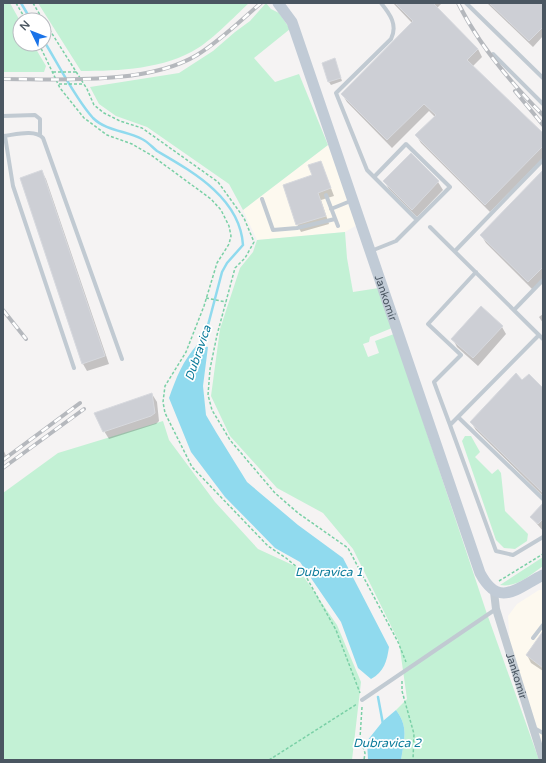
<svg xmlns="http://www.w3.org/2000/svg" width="546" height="763" font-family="'Varela Round',sans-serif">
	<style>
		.commercial { fill: #fdf9ef }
		.green { fill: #c3f1d5 }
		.water { fill: #90daee }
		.shadow { fill: #0003 }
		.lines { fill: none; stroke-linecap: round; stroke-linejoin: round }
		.stream { stroke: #90daee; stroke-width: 2.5 }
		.building { fill: #cdcfd5; stroke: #d7d9de }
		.path { stroke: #7ad0a6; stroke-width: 1.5; stroke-dasharray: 3 2; stroke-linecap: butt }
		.lane { stroke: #c1cad2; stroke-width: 4 }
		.street { stroke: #c1cad2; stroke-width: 8 }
		.secondary { stroke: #c1cbd6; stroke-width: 11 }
		.rail-casing { stroke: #b5b8bd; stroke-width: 4 }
		.rail { stroke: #fff; stroke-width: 2.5; stroke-dasharray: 8; stroke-linecap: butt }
		.labels { text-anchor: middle; stroke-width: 3.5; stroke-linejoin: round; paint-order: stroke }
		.street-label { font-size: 11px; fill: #4a5661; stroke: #fff }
		.water-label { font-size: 12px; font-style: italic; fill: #0c7c9b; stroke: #fff }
	</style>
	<rect width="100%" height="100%" fill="#f5f3f3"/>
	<path class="commercial" d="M328,145L357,225L345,232L257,240L243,210Z
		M539,590H543V745L510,648L508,616L517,604Z"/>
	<path class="green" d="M3,3H10L20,21V44H33L46,66L44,72H3Z
		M38,3H249C235,16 213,39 198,48C165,69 119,71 81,71Z
		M266,3L271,9L279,13L290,29L254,58L275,82L299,74L328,145L243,210L229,184L147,127L116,116L99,104L90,87L179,73L213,51L235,32L250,21Z
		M345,232L347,258L353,292L379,288L392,328L370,337L369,342L363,344L368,357L379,353L375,341L394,334L486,611L539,760H401C404,740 409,727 396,710L407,699L399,642L353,549L323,513L277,488L230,436L211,396L220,329L240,268L253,252L257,240Z
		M163,421L169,440L215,502L258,549L297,567L337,625L361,682L352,760H3V493L58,453Z
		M465,436H471L480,452L475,457L492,474L498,469L501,473L505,511L528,534L527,541L515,549L504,548L496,540L462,441Z
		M543,557V566C530,575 517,588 500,585Z"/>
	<path class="water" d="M198,344L208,347L203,386L206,415L216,432L247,482L298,525L343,558L389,647C387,661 384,672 371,679L358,668L341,622L300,562L275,548L225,497L191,452L169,398C176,378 183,360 198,344Z
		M396,710C409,727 404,740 401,760H368L367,741L383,721Z"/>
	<path class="shadow" d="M393,3H442L437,8L478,49L482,57L472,67L543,135V158L490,212L421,143L416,135L435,117L429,111L392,148L347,102L342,94L412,23Z
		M487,3H543V36L533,47Z
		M336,63L342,81L331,85L329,82Z
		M411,155L438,182L443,190L417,217L389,189L384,181Z
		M321,162L334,196L321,200L329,224L301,232L297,224L313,175Z
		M42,172L46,179L109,364L87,371L83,364Z
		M543,172V279L533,290L486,243L481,235Z
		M543,314V323L539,317Z
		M502,327L506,334L478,366L457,347L453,339Z
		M522,381L543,390V496L476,430L471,422Z
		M152,394L157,402L159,421L156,424L109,439L104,431Z
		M3,449L7,458L3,461Z
		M543,505V531L531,517Z
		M543,633V671L531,663L527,655Z"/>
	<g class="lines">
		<path class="stream" d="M21,3L31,20
			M44,41C57,62 76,100 93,118C106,131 127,131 142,139C148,142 152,147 157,151C193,172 240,198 243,245L227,263L222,272L202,348
			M378,697L383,724"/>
	</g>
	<path class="building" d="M395,3H433L478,49L467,60L543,133V146L485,205L415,135L436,115L424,104L387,140L341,94L413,21Z
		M489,3H543V27L529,41Z
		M335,58L341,78L328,82L322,63Z
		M411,153L439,181L412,210L383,181Z
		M321,161L331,188L318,193L326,216L296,225L283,185L312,175L308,165Z
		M42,170L105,356L82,364L20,178Z
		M543,170V267L528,282L480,235Z
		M481,306L503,326L473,358L451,339Z
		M516,373L522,380L529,374L543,388V493L470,422Z
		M152,393L155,413L151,416L103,432L94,413Z
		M543,503V519L538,524L530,517Z
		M543,631V668L526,655Z"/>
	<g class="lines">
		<path class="path" d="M16,3L26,20
			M33,3L43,20
			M44,21L87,89L94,105L104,113L120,121L142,128L218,182L244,218L254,242L245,258L235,268L217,335L210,369L208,395L212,410L230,440L275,493L298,513L348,548L398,642L406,662
			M39,44L60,88L84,118L107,135L132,144L151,155L211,199L221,210L229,226L231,236L229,244L217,263L204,306L186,352L165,386L163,402L165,413L192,467L268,546L286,558L304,573L336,630L360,693
			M53,72H76
			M59,84H83
			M206,298L226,302
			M499,581L543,554
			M402,681V691L414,734L413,760
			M362,707L360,738L365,753L364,760
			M269,760L357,704"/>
		<path class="lane" d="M381,3C390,14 398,25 391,39L336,93L367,170L417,220
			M466,3L543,78
			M493,54L543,104
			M3,116L35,115L40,119V134
			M3,136C14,135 35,129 43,138L122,359
			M5,136L13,186L74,368
			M326,195L338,226
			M262,199L273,230L297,228L335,219
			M331,209L353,200
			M430,227L543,339
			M371,251L396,241L450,187L406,144L374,177
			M455,251L543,160
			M514,310L543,280
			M539,335L450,425L496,551L513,555L543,537
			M458,417L543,499
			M450,425L434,382L461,355L428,324L476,272
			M533,638L543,625
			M362,700L496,609
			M534,728L543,733"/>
		<path class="street" id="s1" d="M494,592L496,609L543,760"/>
		<path class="secondary" id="s2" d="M278,3L292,22L480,573C499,609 517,588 543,575"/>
		<defs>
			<path id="rail" d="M458,3C479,45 510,82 543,115
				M3,79C60,79 148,85 197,55C220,41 240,21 261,3
				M515,91L543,125
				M3,310L26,339
				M3,460L80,403
				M3,468L84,409"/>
		</defs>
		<use href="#rail" class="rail-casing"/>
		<use href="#rail" class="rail"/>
	</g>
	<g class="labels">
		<g class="street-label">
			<text dy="4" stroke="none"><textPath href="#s2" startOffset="315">Jankomir</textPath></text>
			<text dy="4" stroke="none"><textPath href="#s1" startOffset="87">Jankomir</textPath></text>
		</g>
		<g class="water-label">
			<text transform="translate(198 353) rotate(-71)" y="4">Dubravica</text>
			<text x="329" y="576">Dubravica 1</text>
			<text x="387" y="747">Dubravica 2</text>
		</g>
	</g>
	<rect width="546" height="763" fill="none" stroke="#4a5661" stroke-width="8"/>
	<g transform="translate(32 32) rotate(313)"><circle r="19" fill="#ffffff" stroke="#b7bbc0"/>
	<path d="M0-3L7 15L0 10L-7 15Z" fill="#1a73e8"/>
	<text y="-6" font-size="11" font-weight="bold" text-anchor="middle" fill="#4a5661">N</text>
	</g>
</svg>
